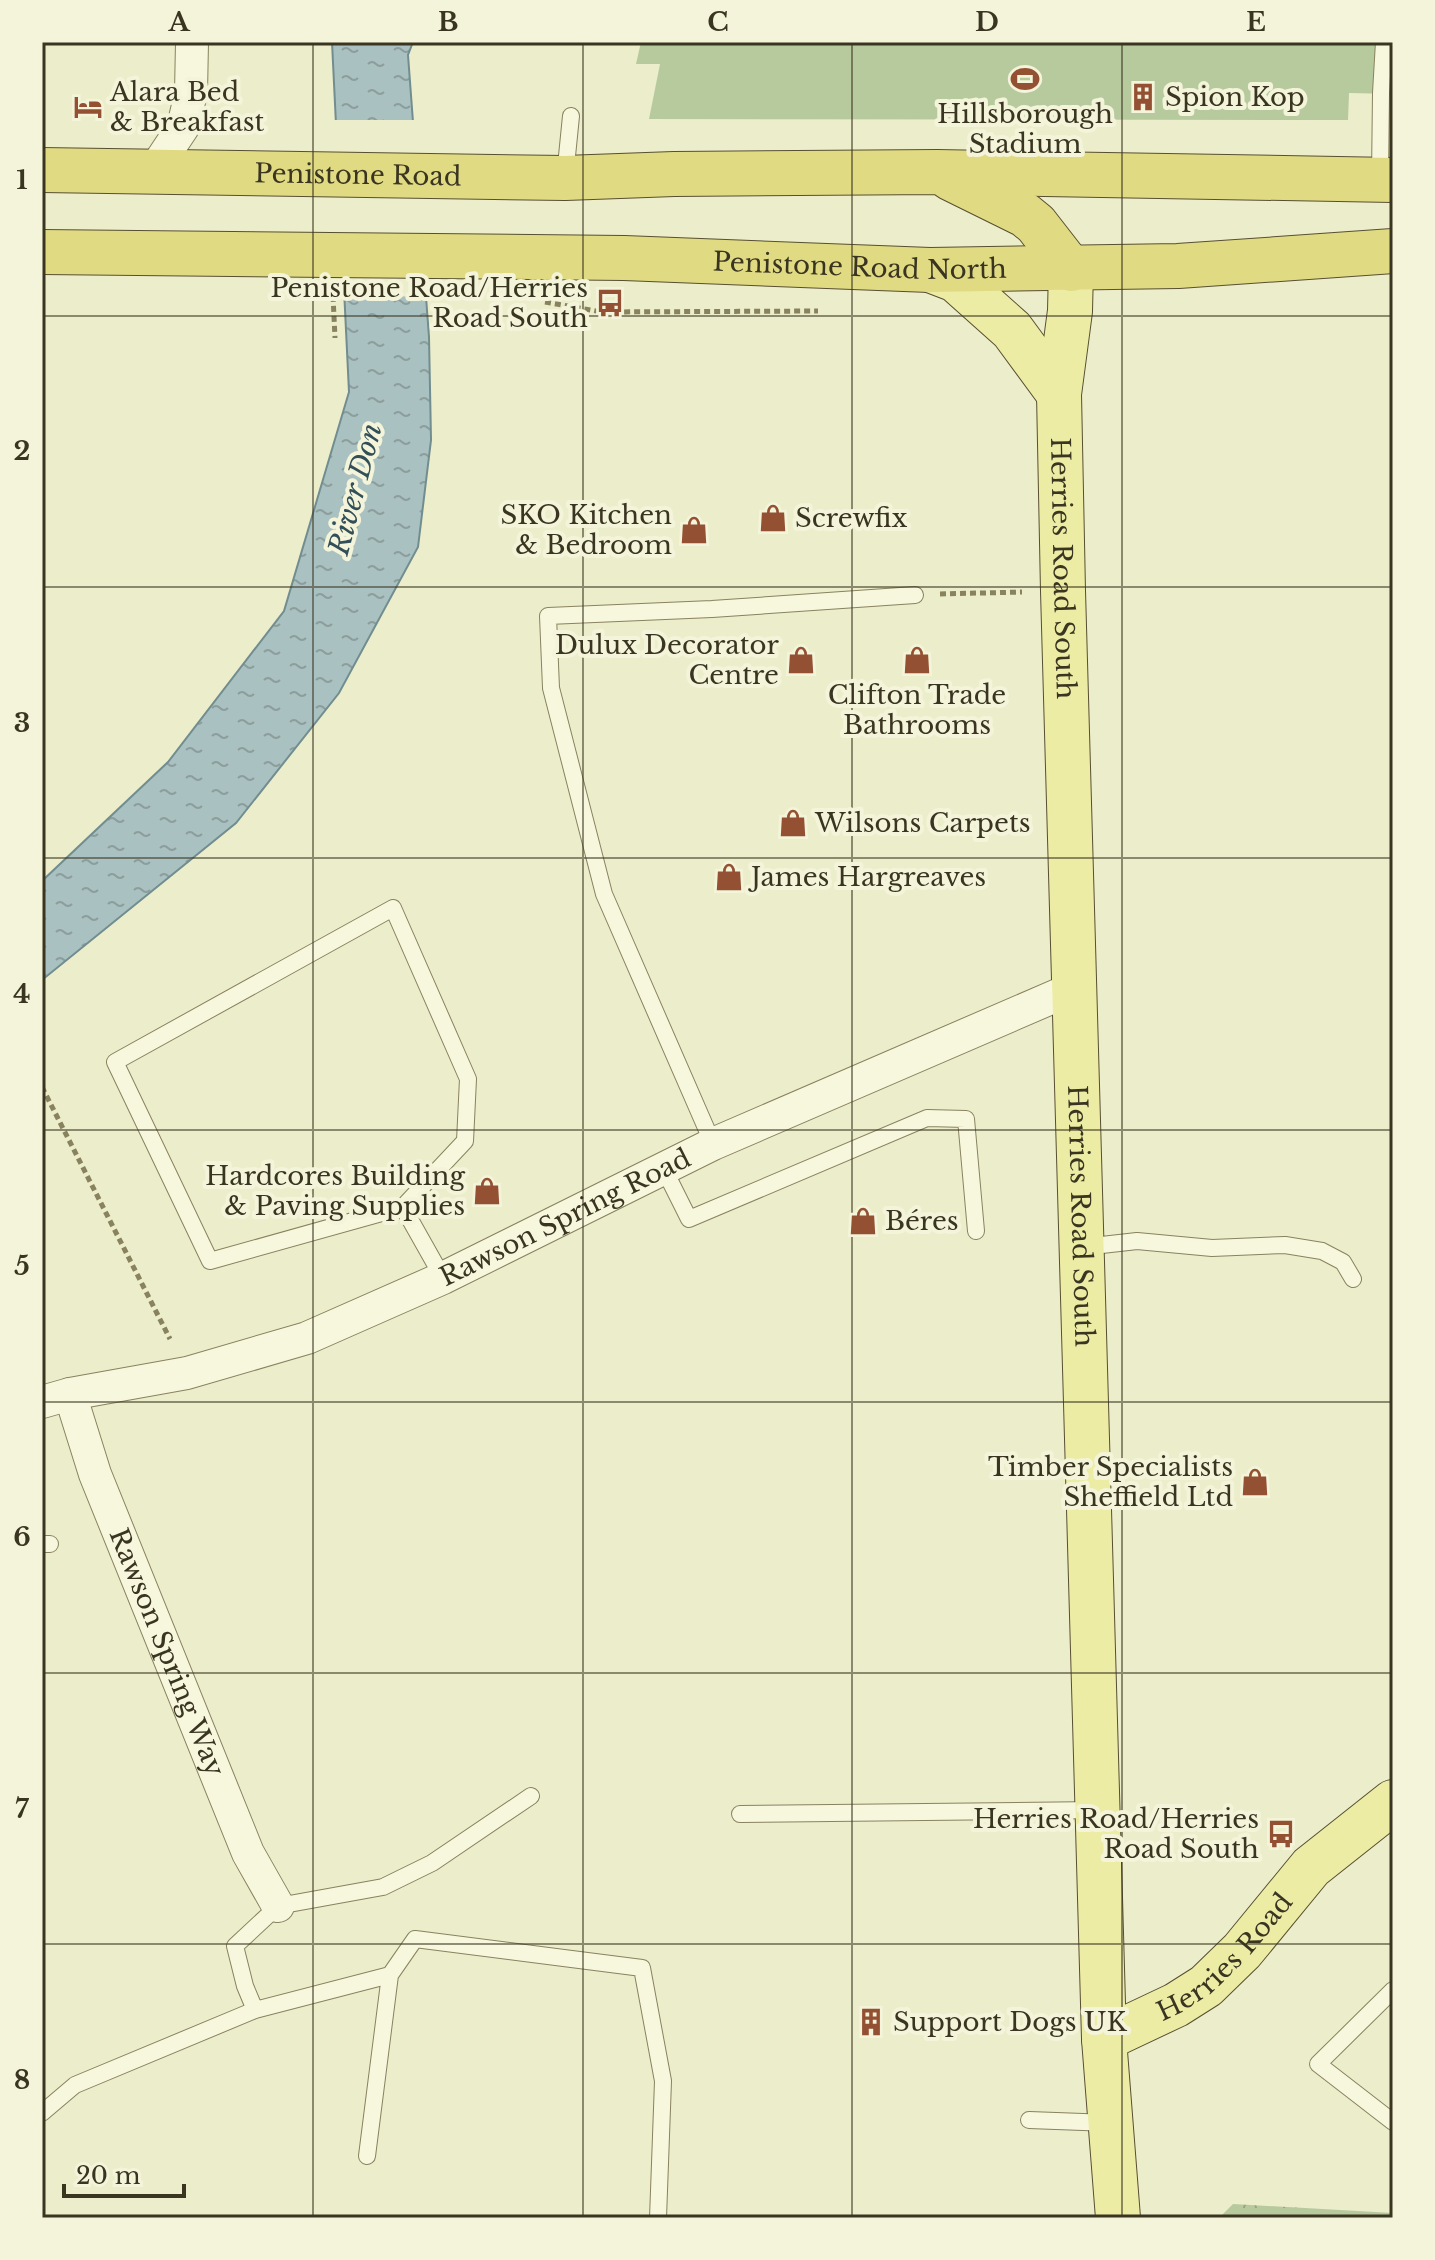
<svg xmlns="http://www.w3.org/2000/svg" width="1435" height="2260" font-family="'Libre Baskerville',serif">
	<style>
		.forest { fill: url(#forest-crowns) }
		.pitch { fill: #b7ca9e }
		.water { fill: url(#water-ripples); stroke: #718d8f; stroke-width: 2 }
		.pier { fill: #ecedca }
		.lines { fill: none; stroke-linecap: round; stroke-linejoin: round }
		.service-casing { stroke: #88825f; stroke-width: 18 }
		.minor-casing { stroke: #88825f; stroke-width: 34 }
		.primary-casing { stroke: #574f32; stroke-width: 46 }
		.trunk-casing { stroke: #574f32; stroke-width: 46 }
		.path { stroke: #88825f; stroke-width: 5; stroke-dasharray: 6 4; stroke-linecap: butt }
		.service { stroke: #f7f7dd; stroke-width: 16 }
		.minor { stroke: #f7f7dd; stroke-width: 32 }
		.primary { stroke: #ececa5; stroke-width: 44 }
		.trunk { stroke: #e0da83; stroke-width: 44 }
		.grid { fill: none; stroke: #3a3521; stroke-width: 2; stroke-opacity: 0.55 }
		.labels { text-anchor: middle; stroke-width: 8; stroke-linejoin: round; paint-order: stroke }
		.poi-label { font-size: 26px; fill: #3a3521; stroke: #f3f4d9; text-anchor: start }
		.street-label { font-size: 26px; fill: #3a3521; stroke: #f3f4d9 }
		.water-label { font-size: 28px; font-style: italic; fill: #324e58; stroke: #f3f4d9 }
		.neatline { fill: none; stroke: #3a3521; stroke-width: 3 }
		.grid-label { font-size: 26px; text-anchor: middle; font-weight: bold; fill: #3a3521 }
	</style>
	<defs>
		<pattern id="forest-crowns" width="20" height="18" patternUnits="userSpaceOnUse" patternTransform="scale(2)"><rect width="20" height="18" fill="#b7ca9e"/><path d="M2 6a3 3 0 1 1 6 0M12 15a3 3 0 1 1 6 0" fill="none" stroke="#96a580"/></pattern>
		<pattern id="water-ripples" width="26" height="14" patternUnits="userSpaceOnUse" patternTransform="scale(2)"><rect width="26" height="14" fill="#aac1c1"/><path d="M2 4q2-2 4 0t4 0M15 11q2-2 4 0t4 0" fill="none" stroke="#8b9e9c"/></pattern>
	</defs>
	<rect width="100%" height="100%" fill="#ecedca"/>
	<path class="forest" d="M1233,2204L1393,2213V2218H1219Z"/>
	<path class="pitch" d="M641,42H1393V94L1349,93L1348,120L649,119L660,64H636Z"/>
	<path class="water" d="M332,42H413L408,55L429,337L431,440L418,547L339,693L236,823L42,980V881L168,762L284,611L349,392Z"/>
	<path class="pier" d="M332,120H417L430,297L340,295Z"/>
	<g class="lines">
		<defs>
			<path id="service" d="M565,176L571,116
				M1380,176L1381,93L1384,42
				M713,1144L604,894L551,688L548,616L712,609L915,595
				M664,1169L689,1219L927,1118L966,1119L976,1231
				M403,1207L210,1261L115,1062L393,908L468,1079L465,1141L403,1207L443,1278
				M1084,1247L1137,1241L1212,1248L1285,1245L1322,1251L1343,1262L1353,1279
				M42,1544H50
				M740,1814L1097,1810
				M390,1975L415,1939L642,1968L663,2081L658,2218
				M1393,1990L1318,2064L1393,2122
				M255,2010L390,1975L367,2156
				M42,2113L75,2085L255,2010L245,1986L235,1946L278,1906L383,1887L432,1863L531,1796
				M1029,2120L1110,2123"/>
			<g id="minor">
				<path d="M153,172L183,127L191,93L192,42"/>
				<path id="s1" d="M70,1394L95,1474L248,1853L278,1906"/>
				<path id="s2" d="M42,1402L70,1394L187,1373L307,1338L443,1278L713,1144L1074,988"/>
			</g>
			<g id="primary">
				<path id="s3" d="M1071,269L1070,311L1059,394L1063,591L1104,2039L1118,2218"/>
				<path d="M930,270L956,280L1012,330L1059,394"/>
				<path id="s4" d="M1104,2039L1176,2005L1206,1986L1242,1951L1311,1867L1393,1802"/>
			</g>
			<g id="trunk">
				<path id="s5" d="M42,170L565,178L674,174L937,172L1393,180"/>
				<path d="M950,178L1025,215L1036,224L1071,269"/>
				<path id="s6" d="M42,252L624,258L930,270L1178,266L1393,251"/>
			</g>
		</defs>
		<use href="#service" class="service-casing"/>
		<use href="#minor" class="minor-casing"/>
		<use href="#primary" class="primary-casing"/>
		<use href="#trunk" class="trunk-casing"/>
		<path class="path" d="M333,296L335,338
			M545,302L602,312L818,311
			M940,594L1022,592
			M42,1087L170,1339"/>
		<use href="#service" class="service"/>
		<use href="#minor" class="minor"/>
		<use href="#primary" class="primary"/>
		<use href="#trunk" class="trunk"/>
	</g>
	<path class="grid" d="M313,42V2218M583,42V2218M852,42V2218M1122,42V2218M42,316H1393M42,587H1393M42,858H1393M42,1130H1393M42,1402H1393M42,1673H1393M42,1944H1393"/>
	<defs>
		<symbol id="stadium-bare" viewBox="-9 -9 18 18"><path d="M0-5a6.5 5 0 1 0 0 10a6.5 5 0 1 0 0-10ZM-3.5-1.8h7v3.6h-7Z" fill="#945032" stroke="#f3f4d9" stroke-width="2.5" paint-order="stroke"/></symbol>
		<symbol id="building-bare" viewBox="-9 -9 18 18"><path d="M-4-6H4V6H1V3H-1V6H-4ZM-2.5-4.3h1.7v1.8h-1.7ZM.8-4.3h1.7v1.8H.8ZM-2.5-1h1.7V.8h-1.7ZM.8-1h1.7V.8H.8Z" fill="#945032" stroke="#f3f4d9" stroke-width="2.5" paint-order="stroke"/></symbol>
		<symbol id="hotel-bare" viewBox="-9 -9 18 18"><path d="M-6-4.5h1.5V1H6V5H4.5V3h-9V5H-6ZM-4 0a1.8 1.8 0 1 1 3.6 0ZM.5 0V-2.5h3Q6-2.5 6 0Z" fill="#945032" stroke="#f3f4d9" stroke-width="2.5" paint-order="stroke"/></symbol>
		<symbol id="bus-bare" viewBox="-9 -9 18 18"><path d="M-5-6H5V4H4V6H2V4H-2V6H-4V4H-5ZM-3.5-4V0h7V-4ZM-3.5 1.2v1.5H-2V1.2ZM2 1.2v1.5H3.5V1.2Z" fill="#945032" stroke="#f3f4d9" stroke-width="2.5" paint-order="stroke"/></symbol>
		<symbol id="shop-bare" viewBox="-9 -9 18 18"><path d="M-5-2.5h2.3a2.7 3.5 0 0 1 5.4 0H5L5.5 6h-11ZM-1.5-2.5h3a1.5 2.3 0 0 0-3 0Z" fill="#945032" stroke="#f3f4d9" stroke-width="2.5" paint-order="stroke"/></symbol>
	</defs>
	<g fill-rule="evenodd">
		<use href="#stadium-bare" x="1005" y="59" width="40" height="40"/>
		<use href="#building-bare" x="1123" y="77" width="40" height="40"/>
		<use href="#hotel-bare" x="68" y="87" width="40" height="40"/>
		<use href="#bus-bare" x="590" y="283" width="40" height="40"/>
		<use href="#shop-bare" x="753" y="498" width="40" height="40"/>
		<use href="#shop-bare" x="674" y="510" width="40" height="40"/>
		<use href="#shop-bare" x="781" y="640" width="40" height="40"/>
		<use href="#shop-bare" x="897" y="640" width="40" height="40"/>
		<use href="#shop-bare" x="773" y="803" width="40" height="40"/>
		<use href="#shop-bare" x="709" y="857" width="40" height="40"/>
		<use href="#shop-bare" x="467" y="1171" width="40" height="40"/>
		<use href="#shop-bare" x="843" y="1201" width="40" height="40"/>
		<use href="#shop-bare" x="1235" y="1462" width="40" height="40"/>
		<use href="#bus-bare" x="1261" y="1814" width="40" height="40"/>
		<use href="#building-bare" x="851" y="2002" width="40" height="40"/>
	</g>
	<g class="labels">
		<g class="poi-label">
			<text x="110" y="101">Alara Bed<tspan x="110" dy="30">&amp; Breakfast</tspan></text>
			<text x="1165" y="106">Spion Kop</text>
			<text x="1025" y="123" text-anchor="middle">Hillsborough<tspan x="1025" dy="30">Stadium</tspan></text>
			<text x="588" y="297" text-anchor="end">Penistone Road/Herries<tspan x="588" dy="30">Road South</tspan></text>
			<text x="672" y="524" text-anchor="end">SKO Kitchen<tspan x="672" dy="30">&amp; Bedroom</tspan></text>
			<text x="795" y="527">Screwfix</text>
			<text x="779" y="654" text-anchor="end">Dulux Decorator<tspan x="779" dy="30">Centre</tspan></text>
			<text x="917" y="704" text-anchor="middle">Clifton Trade<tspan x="917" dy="30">Bathrooms</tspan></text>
			<text x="815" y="832">Wilsons Carpets</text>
			<text x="751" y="886">James Hargreaves</text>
			<text x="465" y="1185" text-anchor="end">Hardcores Building<tspan x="465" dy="30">&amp; Paving Supplies</tspan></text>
			<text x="885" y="1230">Béres</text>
			<text x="1233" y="1476" text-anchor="end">Timber Specialists<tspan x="1233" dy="30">Sheffield Ltd</tspan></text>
			<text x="1259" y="1828" text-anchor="end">Herries Road/Herries<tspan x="1259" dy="30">Road South</tspan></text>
			<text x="893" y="2031">Support Dogs UK</text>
		</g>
		<g class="street-label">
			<text dy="9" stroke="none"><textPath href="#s5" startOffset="316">Penistone Road</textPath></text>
			<text dy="9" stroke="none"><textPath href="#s6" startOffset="818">Penistone Road North</textPath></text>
			<text dy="9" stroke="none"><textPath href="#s3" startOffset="300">Herries Road South</textPath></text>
			<text dy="9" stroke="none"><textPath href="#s3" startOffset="948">Herries Road South</textPath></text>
			<text dy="9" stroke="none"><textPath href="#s2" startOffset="558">Rawson Spring Road</textPath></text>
			<text dy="9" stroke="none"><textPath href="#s1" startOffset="276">Rawson Spring Way</textPath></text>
			<text dy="9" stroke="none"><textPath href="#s4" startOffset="148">Herries Road</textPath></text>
		</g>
		<g class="water-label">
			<text transform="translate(355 489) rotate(-75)" y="10">River Don</text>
		</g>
	</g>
	<rect width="1435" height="2260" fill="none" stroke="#f3f4d9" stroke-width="88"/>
	<path d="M64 2184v12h120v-12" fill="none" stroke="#3a3521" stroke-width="4"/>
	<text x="76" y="2184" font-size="24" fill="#3a3521" stroke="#f3f4d9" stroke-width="6" paint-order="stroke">20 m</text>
	<rect x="44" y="44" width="1347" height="2172" class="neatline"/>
	<g class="grid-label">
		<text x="179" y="31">A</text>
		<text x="448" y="31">B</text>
		<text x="718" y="31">C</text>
		<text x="987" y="31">D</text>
		<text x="1256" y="31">E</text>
		<text x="22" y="189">1</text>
		<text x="22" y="460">2</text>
		<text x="22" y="732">3</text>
		<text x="22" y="1003">4</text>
		<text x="22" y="1275">5</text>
		<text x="22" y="1546">6</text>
		<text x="22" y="1818">7</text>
		<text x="22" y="2089">8</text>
	</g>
</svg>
